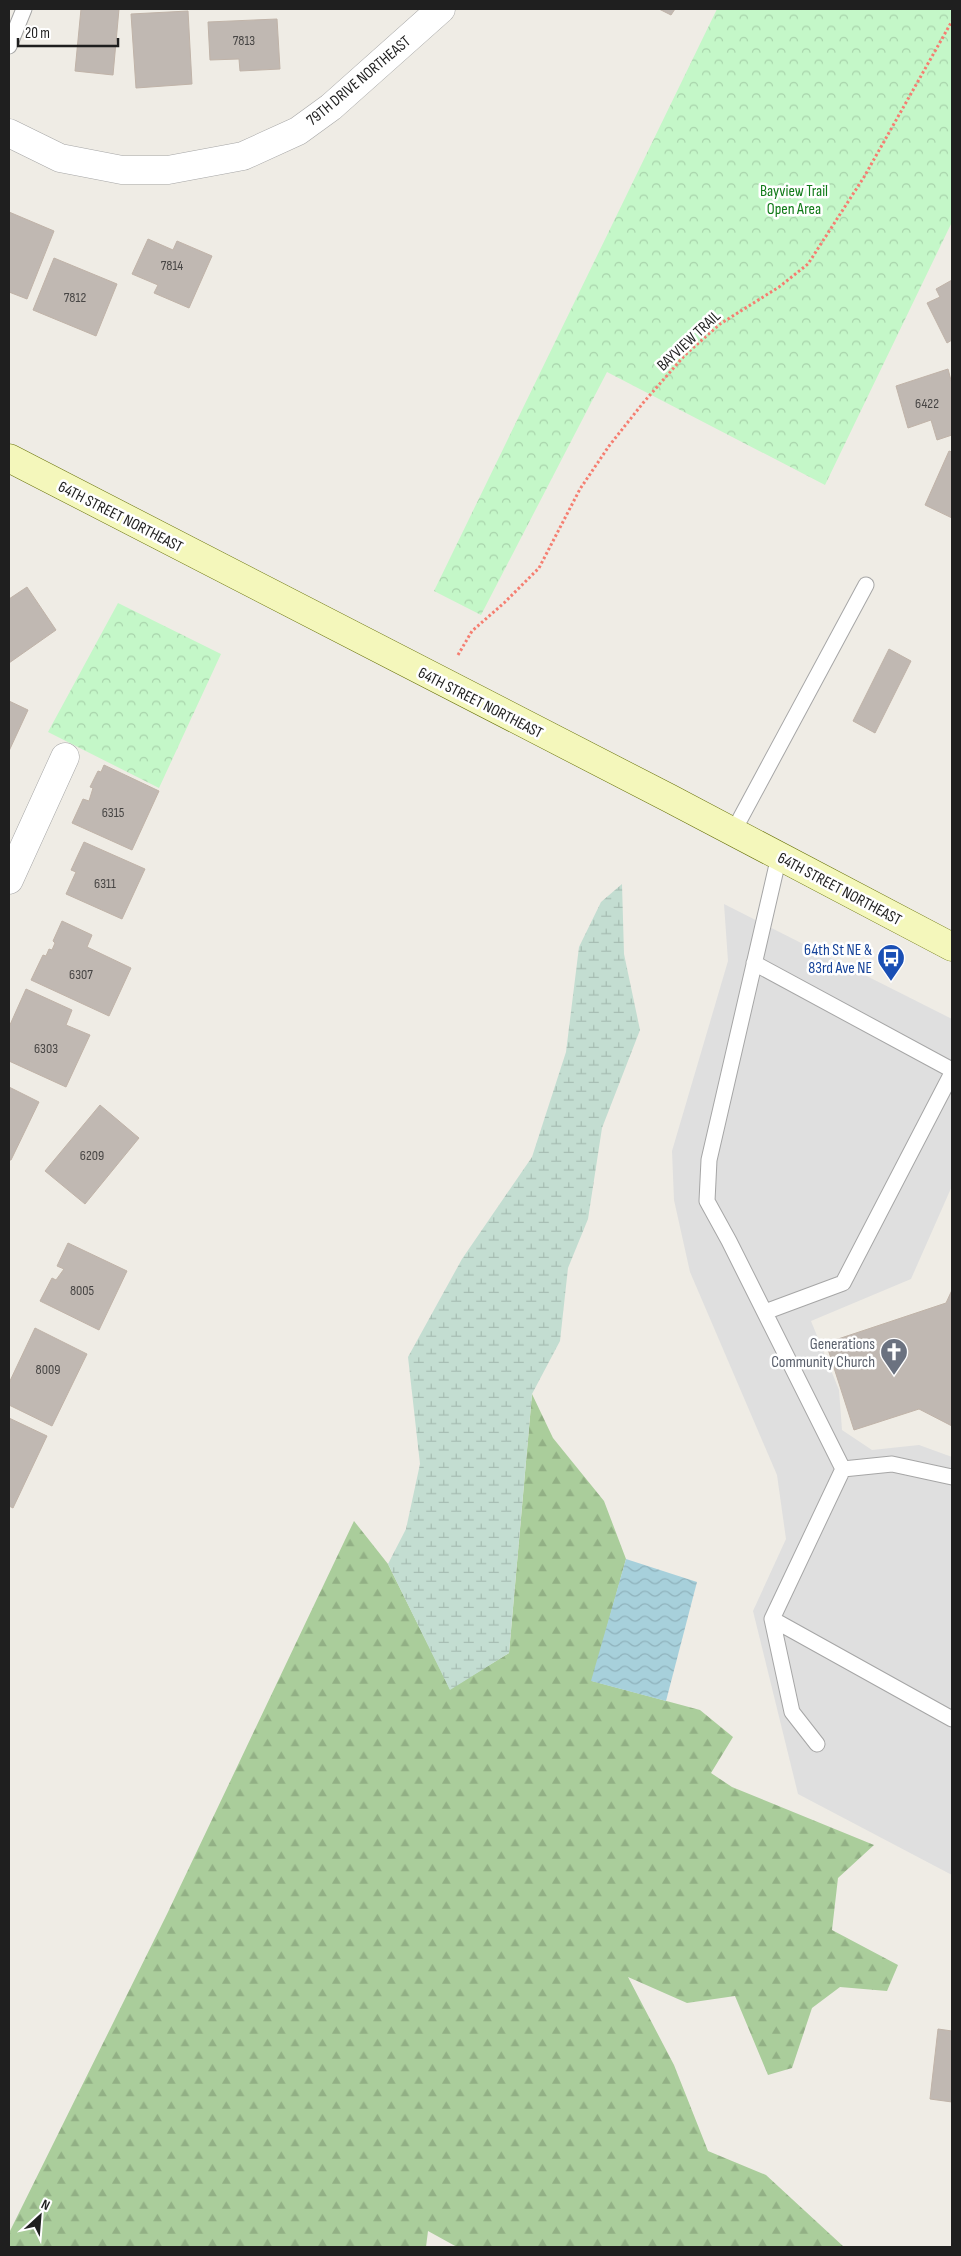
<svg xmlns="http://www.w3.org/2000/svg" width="961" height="2256" font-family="'Sofia Sans Condensed',sans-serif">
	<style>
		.forest { fill: url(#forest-firs) }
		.wetland { fill: url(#wetland-marsh) }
		.park { fill: url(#park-crowns) }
		.parking { fill: #dfdfdf }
		.water { fill: url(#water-waves) }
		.building { fill: #c0b8b2; stroke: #c0b3a8 }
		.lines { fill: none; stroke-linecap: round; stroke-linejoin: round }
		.service-casing { stroke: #a6a6a6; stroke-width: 17 }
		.minor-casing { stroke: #a6a6a6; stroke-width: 29 }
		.secondary-casing { stroke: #687209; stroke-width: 29 }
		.path { stroke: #f57e71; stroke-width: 3; stroke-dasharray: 2.5 2.5; stroke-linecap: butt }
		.service { stroke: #fff; stroke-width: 15 }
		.minor { stroke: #fff; stroke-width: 28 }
		.secondary { stroke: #f4f7bb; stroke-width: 28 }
		.labels { text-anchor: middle; stroke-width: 5; stroke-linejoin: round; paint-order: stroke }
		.number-label { font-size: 14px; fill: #474544 }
		.street-label { font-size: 16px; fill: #1f1f1f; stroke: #fff }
		.park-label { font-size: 16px; fill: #107a18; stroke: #fff }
		.transit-label { font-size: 16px; fill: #164399; stroke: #fff; text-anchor: end }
		.worship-label { font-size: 16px; fill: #5b616d; stroke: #fff; text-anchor: end }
	</style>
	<defs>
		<pattern id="forest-firs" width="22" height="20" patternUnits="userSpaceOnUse" patternTransform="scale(1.25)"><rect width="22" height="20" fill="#aacd9b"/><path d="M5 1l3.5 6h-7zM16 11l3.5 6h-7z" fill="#92b085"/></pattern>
		<pattern id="wetland-marsh" width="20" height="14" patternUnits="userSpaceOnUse" patternTransform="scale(1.25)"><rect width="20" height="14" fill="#c3ddd1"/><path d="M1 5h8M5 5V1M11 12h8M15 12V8" fill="none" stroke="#a7bdb3"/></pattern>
		<pattern id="park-crowns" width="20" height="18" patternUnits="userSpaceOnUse" patternTransform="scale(1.25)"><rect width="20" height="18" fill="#c4f7c8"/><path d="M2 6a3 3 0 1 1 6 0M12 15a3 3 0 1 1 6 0" fill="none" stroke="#a8d3ab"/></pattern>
		<pattern id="water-waves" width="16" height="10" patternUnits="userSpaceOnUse" patternTransform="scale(1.25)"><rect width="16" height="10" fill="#a7d0db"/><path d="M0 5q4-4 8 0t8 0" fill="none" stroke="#8fb2bc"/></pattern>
	</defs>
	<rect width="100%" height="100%" fill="#efece5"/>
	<path class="forest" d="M532,1394L553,1438L604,1501L626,1559L592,1681L700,1710L733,1737L711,1773L732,1787L874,1845L838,1878L832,1930L898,1965L887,1991L840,1987L812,2008L792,2068L768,2075L735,1996L687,2003L628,1977L674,2065L708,2151L766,2175L844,2247H457L428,2231L426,2247H9V2233L168,1912L354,1521L388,1564L450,1689L509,1653Z"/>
	<path class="wetland" d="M622,884L624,954L640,1030L602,1128L588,1219L568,1268L560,1341L532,1394L509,1653L450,1690L388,1564L406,1529L420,1464L408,1357L462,1259L532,1157L566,1052L579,947L601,902Z"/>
	<path class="park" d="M717,9H952V222L825,485L607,372L481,615L434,591Z
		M118,603L221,654L159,788L48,732Z"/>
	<path class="parking" d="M724,904L952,1019V1186L911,1279L811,1321L839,1390L842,1430L872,1450L919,1445L952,1457V1875L798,1794L753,1611L786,1539L777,1475L690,1272L674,1200L672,1151L728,961Z"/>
	<path class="water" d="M626,1559L697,1582L666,1701L591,1681Z"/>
	<path class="building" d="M81,9H119L113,75L75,71Z
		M659,9H675L671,15Z
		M188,11L192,84L136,88L131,14Z
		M277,19L280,69L240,71L239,59L210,60L208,22Z
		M9,212L54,231L27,299L9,292Z
		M148,239L173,250L177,241L212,256L189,308L154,293L158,285L132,274Z
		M54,258L117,284L96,336L33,310Z
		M952,280V340L947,343L927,303L940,297L936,289Z
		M948,369L952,384V435L937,440L931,420L908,428L896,386Z
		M949,451L952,452V518L925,505Z
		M27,587L56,630L9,663V599Z
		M889,649L911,661L875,733L853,721Z
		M9,701L28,710L9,751Z
		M104,765L159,791L132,850L72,823L83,799L89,801L93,788L90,787L98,771L101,772Z
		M84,842L145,869L122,919L66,894L76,872L71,870Z
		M62,921L92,935L87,947L131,968L109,1016L31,980L43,955L46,956L49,949L52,950L55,943L53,941Z
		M26,989L72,1010L66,1025L90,1035L66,1087L9,1061V1027Z
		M9,1087L39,1102L11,1160H9Z
		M100,1105L139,1138L85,1204L45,1171Z
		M68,1243L127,1271L99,1330L40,1301L52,1278L56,1280L64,1269L57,1266Z
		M952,1290V1426L919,1409L854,1430L826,1343L946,1303Z
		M35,1328L87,1354L52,1426L9,1405V1383Z
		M9,1418L47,1436L13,1508L9,1506Z
		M938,2029L952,2031V2102L930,2099Z"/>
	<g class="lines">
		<defs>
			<path id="service" d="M9,46L24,9
				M733,832L866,585
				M779,856L709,1160L707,1201L729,1241L843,1469L772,1619L952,1719
				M754,963L952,1070
				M765,1312L843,1283L952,1073
				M843,1469L892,1464L952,1477
				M772,1619L792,1712L817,1744"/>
			<path id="minor" d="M9,133L60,158L122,170H168L243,156L298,131L331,107L441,9
				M9,880L65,757"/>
			<path id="secondary" d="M9,458L669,798L952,947"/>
		</defs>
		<use href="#service" class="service-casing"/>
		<use href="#minor" class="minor-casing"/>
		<use href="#secondary" class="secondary-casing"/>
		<path class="path" d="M458,655L472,631L504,603L539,568L580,489L609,446L643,403L685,355L720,324L779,287L808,264L864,177L952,21"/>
		<use href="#service" class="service"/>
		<use href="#minor" class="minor"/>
		<use href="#secondary" class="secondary"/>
	</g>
	<defs>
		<symbol id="bus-pin" viewBox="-11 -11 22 30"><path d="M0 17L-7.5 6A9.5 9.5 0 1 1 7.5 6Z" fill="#1a4fb4" stroke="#fff"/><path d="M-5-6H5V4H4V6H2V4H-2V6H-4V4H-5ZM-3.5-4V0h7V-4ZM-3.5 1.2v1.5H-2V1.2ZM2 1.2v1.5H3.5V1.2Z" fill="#fff"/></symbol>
		<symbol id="church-pin" viewBox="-11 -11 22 30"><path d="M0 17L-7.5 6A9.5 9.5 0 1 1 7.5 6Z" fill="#6b7280" stroke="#fff"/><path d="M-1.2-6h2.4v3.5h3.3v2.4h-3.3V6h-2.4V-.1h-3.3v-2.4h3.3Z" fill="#fff"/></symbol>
	</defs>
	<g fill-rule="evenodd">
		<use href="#bus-pin" x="875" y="942" width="32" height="43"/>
		<use href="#church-pin" x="878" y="1336" width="32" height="43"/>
	</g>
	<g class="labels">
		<g class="number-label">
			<text x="244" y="45">7813</text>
			<text x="172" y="270">7814</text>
			<text x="75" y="302">7812</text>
			<text x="927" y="408">6422</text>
			<text x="113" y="817">6315</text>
			<text x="105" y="888">6311</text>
			<text x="81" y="979">6307</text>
			<text x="46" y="1053">6303</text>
			<text x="92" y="1160">6209</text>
			<text x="82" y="1295">8005</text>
			<text x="48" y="1374">8009</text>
		</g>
		<g class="street-label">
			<text transform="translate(358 80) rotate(-40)" y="6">79TH DRIVE NORTHEAST</text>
			<text transform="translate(688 340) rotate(-43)" y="6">BAYVIEW TRAIL</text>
			<text transform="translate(121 516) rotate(27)" y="6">64TH STREET NORTHEAST</text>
			<text transform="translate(481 702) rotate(27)" y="6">64TH STREET NORTHEAST</text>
			<text transform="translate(840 888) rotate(28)" y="6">64TH STREET NORTHEAST</text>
		</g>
		<g class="park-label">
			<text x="794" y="196">Bayview Trail<tspan x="794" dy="18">Open Area</tspan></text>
		</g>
		<g class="transit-label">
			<text x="872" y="955">64th St NE &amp;<tspan x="872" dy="18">83rd Ave NE</tspan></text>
		</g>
		<g class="worship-label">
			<text x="875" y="1349">Generations<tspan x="875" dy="18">Community Church</tspan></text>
		</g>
	</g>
	<rect width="961" height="2256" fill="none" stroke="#1f1f1f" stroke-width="20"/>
	<g transform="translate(40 2216) rotate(26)" stroke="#ffffff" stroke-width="4" paint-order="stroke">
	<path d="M0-4L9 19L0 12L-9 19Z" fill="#1f1f1f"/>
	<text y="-8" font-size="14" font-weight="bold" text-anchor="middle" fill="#1f1f1f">N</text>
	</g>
	<path d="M18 38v8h100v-8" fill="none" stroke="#1f1f1f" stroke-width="2.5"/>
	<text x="25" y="38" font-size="15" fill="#1f1f1f" stroke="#ffffff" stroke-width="4" paint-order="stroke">20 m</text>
</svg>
